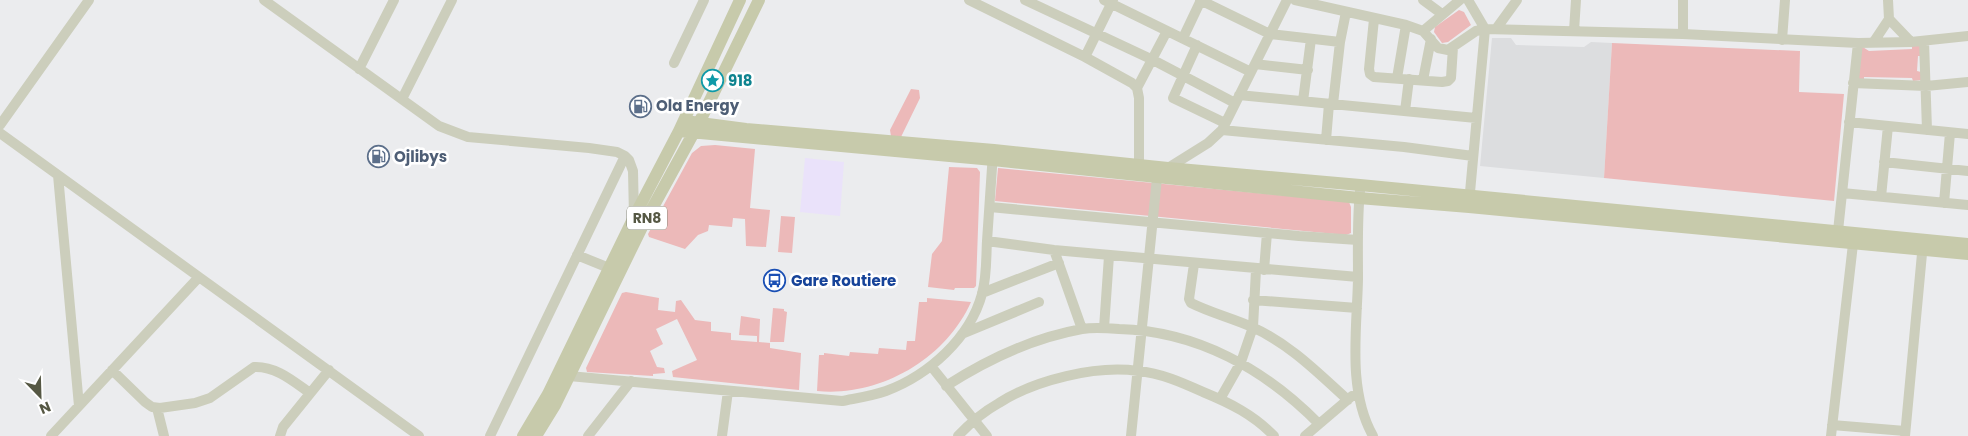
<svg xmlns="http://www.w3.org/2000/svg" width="1968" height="436" font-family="Poppins,sans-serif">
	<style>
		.commercial { fill: #eae2fa }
		.education { fill: #dcdddf }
		.green { fill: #ecb9b9 }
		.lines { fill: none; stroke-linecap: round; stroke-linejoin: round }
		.minor { stroke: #cccebc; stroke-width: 10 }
		.major { stroke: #c7caab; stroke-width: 12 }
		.labels { text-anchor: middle; stroke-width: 5; stroke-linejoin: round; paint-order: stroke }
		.shield { fill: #fff; stroke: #898a7c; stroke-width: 1 }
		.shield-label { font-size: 14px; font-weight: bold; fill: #565844 }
		.culture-label { font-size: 15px; font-weight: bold; fill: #0d838f; stroke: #fff; text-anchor: start }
		.service-label { font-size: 15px; font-weight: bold; fill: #4e5e75; stroke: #fff; text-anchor: start }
		.transit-label { font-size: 15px; font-weight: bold; fill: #164399; stroke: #fff; text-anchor: start }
	</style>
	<rect width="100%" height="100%" fill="#ebecee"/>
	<path class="commercial" d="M805,158L844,162L840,216L800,212Z"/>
	<path class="education" d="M1492,38H1511L1516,45L1584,47L1591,42L1612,43L1604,178L1480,166Z"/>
	<path class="green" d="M1459,10L1464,12L1471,25L1448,42L1442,43L1434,32L1435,27Z
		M1612,43L1800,51L1799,92L1844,94L1834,201L1604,178Z
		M1921,43L1922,56H1918L1917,71L1921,72L1922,80L1913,81L1912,78L1864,77V79H1856L1858,44L1869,51L1912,49V46Z
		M911,89L919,90L920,98L901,137L891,136L890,130Z
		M715,145L755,149L750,208L770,210L766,247L746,246L745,219L733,218L732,227L709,225L708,231L698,235L685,249L649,237L648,234L692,153L701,146Z
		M949,167L977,168L980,172L976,286L974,288H955L954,290L928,287L932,254L942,241Z
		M998,168L1349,202L1351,207V233L1346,235L995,201Z
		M781,216L795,217L792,253L778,252Z
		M626,292L659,298L658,310L675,312L676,301L681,300L695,320L711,322V331L731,333V340L757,342V336L739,335L741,316L760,319L759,342L770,343V348L801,353L799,390L673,377L672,371L697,360L677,319L656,329L663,344L650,351L657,367L664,368L665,373L653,374V376L587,372L586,368L622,293Z
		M927,298L971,302C945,360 879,397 817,391L819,355H824V353L849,356L850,352L878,354L879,348L906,350L907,341H915L919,302H927Z
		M773,308L784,309V311L787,312L784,342H770Z"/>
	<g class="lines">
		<path class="minor" d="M264,0L439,126L468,137L589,148L617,152L625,156L629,160L633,171L634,217
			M969,0L1085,57L1132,83L1137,88L1139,98V171
			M1025,0L1153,60L1235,103
			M1104,0L1251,72
			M1200,0L1270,34L1340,42
			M1295,0L1406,25L1423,31L1438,48L1448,50L1476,31L1485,29L1468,0
			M1423,0L1442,14
			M1374,19L1369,69L1370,74L1374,77L1442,82L1448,81L1451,78L1453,47
			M1889,19L1911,42
			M1496,29L1517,0
			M1423,31L1460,0
			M1574,31L1576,0
			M1683,34V0
			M1183,38L1201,0
			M1782,40L1785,0
			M1924,41L1927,130
			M1873,43L1889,19L1888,0
			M1197,45L1173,98L1225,123
			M1085,57L1113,0
			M674,63L704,0
			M1255,64L1308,70
			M359,69L394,0
			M1397,78L1406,25
			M1423,80L1431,39
			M1853,83L1926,86L1968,82
			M1137,88L1167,31
			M1239,95L1476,118
			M402,99L452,0
			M1303,101L1311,39
			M1333,104L1340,42L1346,12
			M1405,111L1409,79
			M1849,122L1968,134
			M0,125L89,0
			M1222,130L1404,147L1473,156
			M0,133L199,277
			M1326,140L1329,104
			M1884,162L1968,171
			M1168,171V168L1208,143L1222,130L1287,0
			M58,175L79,406
			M1360,191C1357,220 1358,249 1358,279C1357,329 1347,390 1373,436
			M1842,193L1968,205
			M1881,197L1888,126
			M1469,203L1485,29L1683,34L1858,43L1911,42L1968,36
			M1944,203L1950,133
			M990,207L1299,236L1358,240
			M1838,231L1858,43
			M987,241L1054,250L1358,277
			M1054,250L1082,329
			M577,255L614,270
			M1194,264L1189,299L1191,303C1211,313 1232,318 1252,327C1290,344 1318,373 1348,400
			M1264,270L1267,233
			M982,293L1059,263
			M1253,300L1357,308
			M1104,328L1109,256
			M962,334L1039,302
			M931,366L987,436
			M112,370L145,402L152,407L160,408L195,403L210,398L254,367C276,366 293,381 310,393
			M569,376L842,401C857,398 872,396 886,391C929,375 970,338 982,294C987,276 986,258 987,241C989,211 991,182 993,153
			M946,386C988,359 1032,338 1082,329C1094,327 1107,328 1119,329C1197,331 1265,369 1319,424
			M1220,399L1241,362L1253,327L1256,270
			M157,408L164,436
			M1832,425L1905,431
			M51,436L199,277L419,436
			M280,436L283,427L329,370
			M490,436L625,156
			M588,436L631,381
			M722,436L728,391
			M958,436C970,423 983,412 999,403C1035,380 1096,365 1138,371C1161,373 1183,383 1203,392C1230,403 1254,415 1274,436
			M1131,436L1157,178
			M1305,436L1352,396
			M1831,436L1853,244
			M1905,436L1923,243"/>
		<path class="major" d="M685,121L746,129L994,150L1168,168L1360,185L1968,244
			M679,131L993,160L1359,198L1469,207L1968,254
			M523,436L548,394L634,217L679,131L740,0
			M536,436L555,405L642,227L699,123L759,0"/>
	</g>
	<defs>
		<symbol id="sight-ring" viewBox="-11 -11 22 22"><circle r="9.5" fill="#fff" stroke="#0f9aa8" stroke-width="1.5"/><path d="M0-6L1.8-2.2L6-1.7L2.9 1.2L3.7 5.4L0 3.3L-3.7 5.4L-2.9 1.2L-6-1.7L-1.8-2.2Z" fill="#0f9aa8"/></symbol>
		<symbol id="fuel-ring" viewBox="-11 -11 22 22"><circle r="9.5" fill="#fff" stroke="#5c6f8a" stroke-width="1.5"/><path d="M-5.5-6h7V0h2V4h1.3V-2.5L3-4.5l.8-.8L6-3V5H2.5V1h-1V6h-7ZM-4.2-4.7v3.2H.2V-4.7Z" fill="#5c6f8a"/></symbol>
		<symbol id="bus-ring" viewBox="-11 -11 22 22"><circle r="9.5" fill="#fff" stroke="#1a4fb4" stroke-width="1.5"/><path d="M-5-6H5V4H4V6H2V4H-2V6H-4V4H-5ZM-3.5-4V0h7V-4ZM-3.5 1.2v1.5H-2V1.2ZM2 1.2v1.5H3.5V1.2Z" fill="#1a4fb4"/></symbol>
	</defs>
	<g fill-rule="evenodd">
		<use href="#sight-ring" x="700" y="68" width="25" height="25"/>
		<use href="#fuel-ring" x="628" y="94" width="25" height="25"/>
		<use href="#fuel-ring" x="366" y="144" width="25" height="25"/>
		<use href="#bus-ring" x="762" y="268" width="25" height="25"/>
	</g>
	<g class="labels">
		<rect class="shield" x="627" y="206.5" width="40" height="23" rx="4"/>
		<g class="shield-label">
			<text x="647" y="223">RN8</text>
		</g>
		<g class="culture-label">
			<text x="728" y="86">918</text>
		</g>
		<g class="service-label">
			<text x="656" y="111">Ola Energy</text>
			<text x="394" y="162">Ojlibys</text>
		</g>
		<g class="transit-label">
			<text x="791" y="286">Gare Routiere</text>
		</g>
	</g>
	<g transform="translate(40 396) rotate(157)" stroke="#ffffff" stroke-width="4" paint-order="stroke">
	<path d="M0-4L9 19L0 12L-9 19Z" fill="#565844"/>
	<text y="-8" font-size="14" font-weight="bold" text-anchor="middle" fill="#565844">N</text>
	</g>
</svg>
